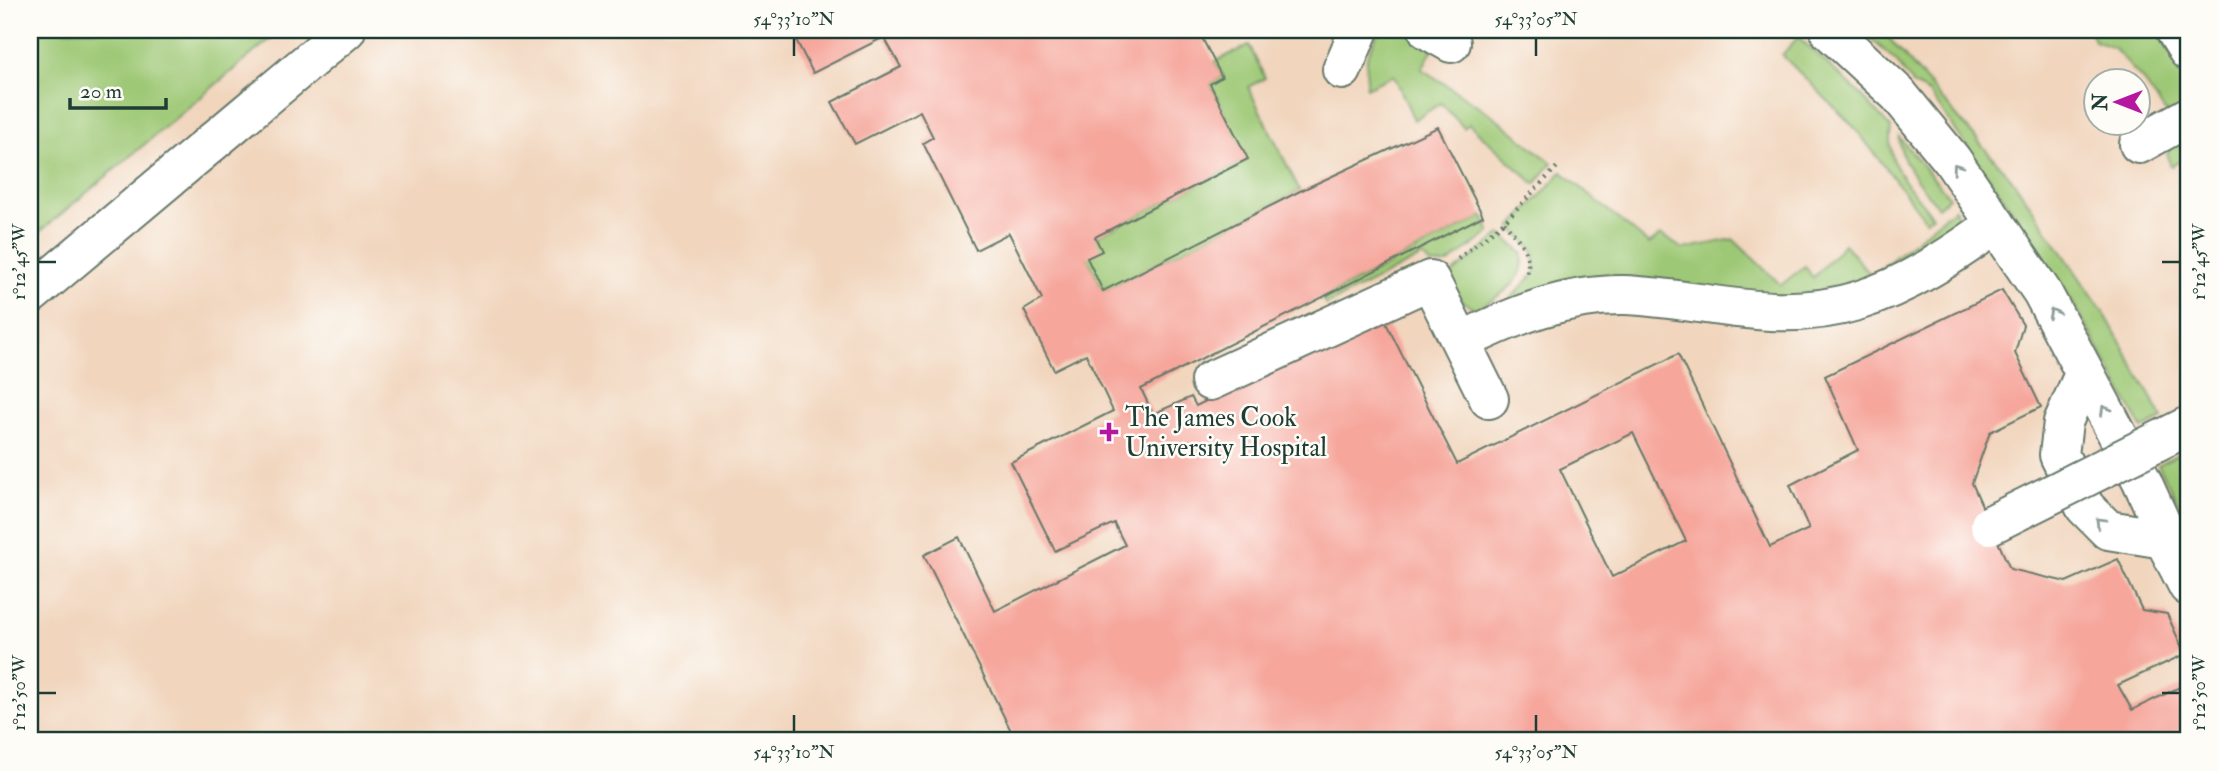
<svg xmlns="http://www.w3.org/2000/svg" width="2218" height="771" font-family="'IM FELL Double Pica',serif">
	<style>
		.built { fill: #f1d5bd; fill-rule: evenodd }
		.green { fill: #9dc875; stroke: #5e8254; stroke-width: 2 }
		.building { fill: #f6a69b; fill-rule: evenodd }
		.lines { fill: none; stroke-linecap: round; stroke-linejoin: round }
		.minor-casing { stroke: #67796a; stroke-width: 42 }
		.path { stroke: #67796a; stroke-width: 4.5; stroke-dasharray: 2 5; stroke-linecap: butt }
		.minor { stroke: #fff; stroke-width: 38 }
		.minor-bridge-casing { stroke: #67796a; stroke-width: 42; stroke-linecap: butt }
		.minor-bridge { stroke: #fff; stroke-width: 38 }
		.oneway { stroke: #8f9e9a }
		.ticks { fill: none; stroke: #1f3d34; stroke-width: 2.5 }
		.poi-dot { fill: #b5179e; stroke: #fdfcf7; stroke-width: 2.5 }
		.labels { text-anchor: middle; stroke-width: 5; stroke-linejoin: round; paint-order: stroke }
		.poi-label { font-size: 26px; fill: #1f3d34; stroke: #fdfcf7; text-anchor: start }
		.neatline { fill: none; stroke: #1f3d34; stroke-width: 2.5 }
		.ticks-label { font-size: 18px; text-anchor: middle; fill: #1f3d34 }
	</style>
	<rect width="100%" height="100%" fill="#fdfcf7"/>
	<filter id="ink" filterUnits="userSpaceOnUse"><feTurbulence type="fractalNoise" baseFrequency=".0143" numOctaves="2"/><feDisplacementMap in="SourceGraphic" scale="14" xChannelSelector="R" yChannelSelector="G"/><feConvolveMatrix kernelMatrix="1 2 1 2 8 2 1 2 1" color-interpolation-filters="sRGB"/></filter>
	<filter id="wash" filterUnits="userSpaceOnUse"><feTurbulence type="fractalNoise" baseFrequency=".00686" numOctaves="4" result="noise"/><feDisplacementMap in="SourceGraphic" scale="28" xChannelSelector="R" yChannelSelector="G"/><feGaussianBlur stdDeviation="1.57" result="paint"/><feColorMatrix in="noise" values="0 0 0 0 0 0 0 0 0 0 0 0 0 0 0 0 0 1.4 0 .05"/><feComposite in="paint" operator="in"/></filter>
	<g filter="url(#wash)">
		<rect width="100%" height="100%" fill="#eee9cf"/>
		<path class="built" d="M30,30H2188V741H30ZM2096,80H2138V122H2096Z"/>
		<path class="green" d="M30,30H281L30,240Z
			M1408,30L1433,48L1422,69L1492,115L1552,163L1535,184L1469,124L1464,128L1441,103L1414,120L1394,75L1366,88L1367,56L1379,31Z
			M1861,30H1882L2015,183L2107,318L2163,419L2142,429L2077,309L2015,214L1929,93L1913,85L1896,61Z
			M2090,30H2161L2188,76V106L2171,120L2146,84L2114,48L2094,41Z
			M1798,37L1858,92L1891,128C1884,165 1911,188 1932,216L1926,220L1854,127L1782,55Z
			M1249,45L1265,78L1248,87L1300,191L1103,291L1087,258L1095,237L1247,159L1210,84L1222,77L1214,62Z
			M2188,130V157L2171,166L2167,156L2173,139Z
			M1899,137L1949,197L1938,207C1922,186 1900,164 1899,137Z
			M1562,172L1649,244L1661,235L1683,249L1733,239L1781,285L1805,266L1813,278L1844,244L1872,276L1955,208L1958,217L1954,229L1902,271L1779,300L1508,301L1536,272L1533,250L1511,227Z
			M1483,216L1490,233L1447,264L1430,265L1423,256L1326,305L1322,299Z
			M1501,234L1522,253C1528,283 1499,294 1477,310L1459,299L1447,278Z
			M2183,451L2188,460V503L2180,507L2158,465Z"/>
		<g id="blocks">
			<path class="building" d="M791,30H1198L1222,77L1210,84L1248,159L1095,237L1102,251L1087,258L1103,291L1300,191L1438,127L1483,216L1141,389L1153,414L1191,397L1196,406L1382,315L1457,464L1678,354L1770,547L1809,529L1790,485L1858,450L1825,376L2002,290L2023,325L2015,353L2041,407L1990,432L1972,483L2010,569L2066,582L2118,559L2142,610L2167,614L2185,654L2118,685L2132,710L2188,683V726L2156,741H1016L924,555L959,537L995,611L1125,545L1114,523L1055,551L1011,462L1113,411L1086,354L1054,370L1024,310L1042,299L1009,233L976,250L923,143L933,137L920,111L855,144L832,102L901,67L884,37L813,73ZM1633,433L1686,541L1612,577L1560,469Z"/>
		</g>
	</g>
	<g filter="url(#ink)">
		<use href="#blocks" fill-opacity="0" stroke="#67796a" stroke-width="2"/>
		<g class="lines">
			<defs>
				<path id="minor" d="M1428,30L1451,43
					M1829,30L1898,94L1952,160L2042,292L2141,479L2161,523L2164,539L2188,586
					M2175,30L2188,51
					M1342,70L1359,30
					M2139,144L2188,117
					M30,295L346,30
					M1462,341C1513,316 1566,294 1624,295C1704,298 1776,326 1857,301C1909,285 1953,255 1996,224
					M2084,374L2063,422L2059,455L2085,507L2108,530L2164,539
					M1210,381L1430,280L1489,399"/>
			</defs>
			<use href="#minor" class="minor-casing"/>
			<path class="path" d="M1504,222C1517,238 1534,254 1526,276
				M1458,259L1504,222L1557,167"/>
			<use href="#minor" class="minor"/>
			<defs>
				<path id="minor-bridge" d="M1990,525L2188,426"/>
			</defs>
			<use href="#minor-bridge" class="minor-bridge-casing"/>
			<use href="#minor-bridge" class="minor-bridge"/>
		</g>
		<defs><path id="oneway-chevron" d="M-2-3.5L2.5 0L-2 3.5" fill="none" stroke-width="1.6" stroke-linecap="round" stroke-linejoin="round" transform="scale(1.75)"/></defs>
		<g class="oneway">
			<use href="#oneway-chevron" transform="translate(1957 168) rotate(-126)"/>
			<use href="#oneway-chevron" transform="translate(2053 313) rotate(-117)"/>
			<use href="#oneway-chevron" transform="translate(2105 410) rotate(-120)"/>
			<use href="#oneway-chevron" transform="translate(2100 522) rotate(-136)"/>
		</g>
	</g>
	<path class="ticks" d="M794,38V56M1536,38V56M38,262H56M2162,262H2180M38,693H56M2162,693H2180M794,715V732M1536,715V732"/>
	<path class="poi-dot" d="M1105.5 421.5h7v7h7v7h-7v7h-7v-7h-7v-7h7z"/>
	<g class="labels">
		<g class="poi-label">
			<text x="1125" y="426">The James Cook<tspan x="1125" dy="30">University Hospital</tspan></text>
		</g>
	</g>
	<rect width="2218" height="771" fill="none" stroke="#fdfcf7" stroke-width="77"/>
	<g transform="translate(2117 102) rotate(270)"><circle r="33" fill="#fdfcf7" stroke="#a4b0a9" stroke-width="2"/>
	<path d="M0-5L12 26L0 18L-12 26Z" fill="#b5179e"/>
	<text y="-10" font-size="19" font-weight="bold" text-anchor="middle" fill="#1f3d34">N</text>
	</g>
	<path d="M70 98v10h96v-10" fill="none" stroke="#1f3d34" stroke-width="3.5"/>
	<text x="80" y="98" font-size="21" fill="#1f3d34" stroke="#fdfcf7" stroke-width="5" paint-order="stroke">20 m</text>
	<rect x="38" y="38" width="2142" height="694" class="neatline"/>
	<g class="ticks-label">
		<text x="794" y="25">54°33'10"N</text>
		<text x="1536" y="25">54°33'05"N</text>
		<text transform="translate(2199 262) rotate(-90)" y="6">1°12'45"W</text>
		<text transform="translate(19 262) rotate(-90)" y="6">1°12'45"W</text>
		<text transform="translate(2199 693) rotate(-90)" y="6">1°12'50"W</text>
		<text transform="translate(19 693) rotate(-90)" y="6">1°12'50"W</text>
		<text x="794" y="758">54°33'10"N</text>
		<text x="1536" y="758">54°33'05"N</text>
	</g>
</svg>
